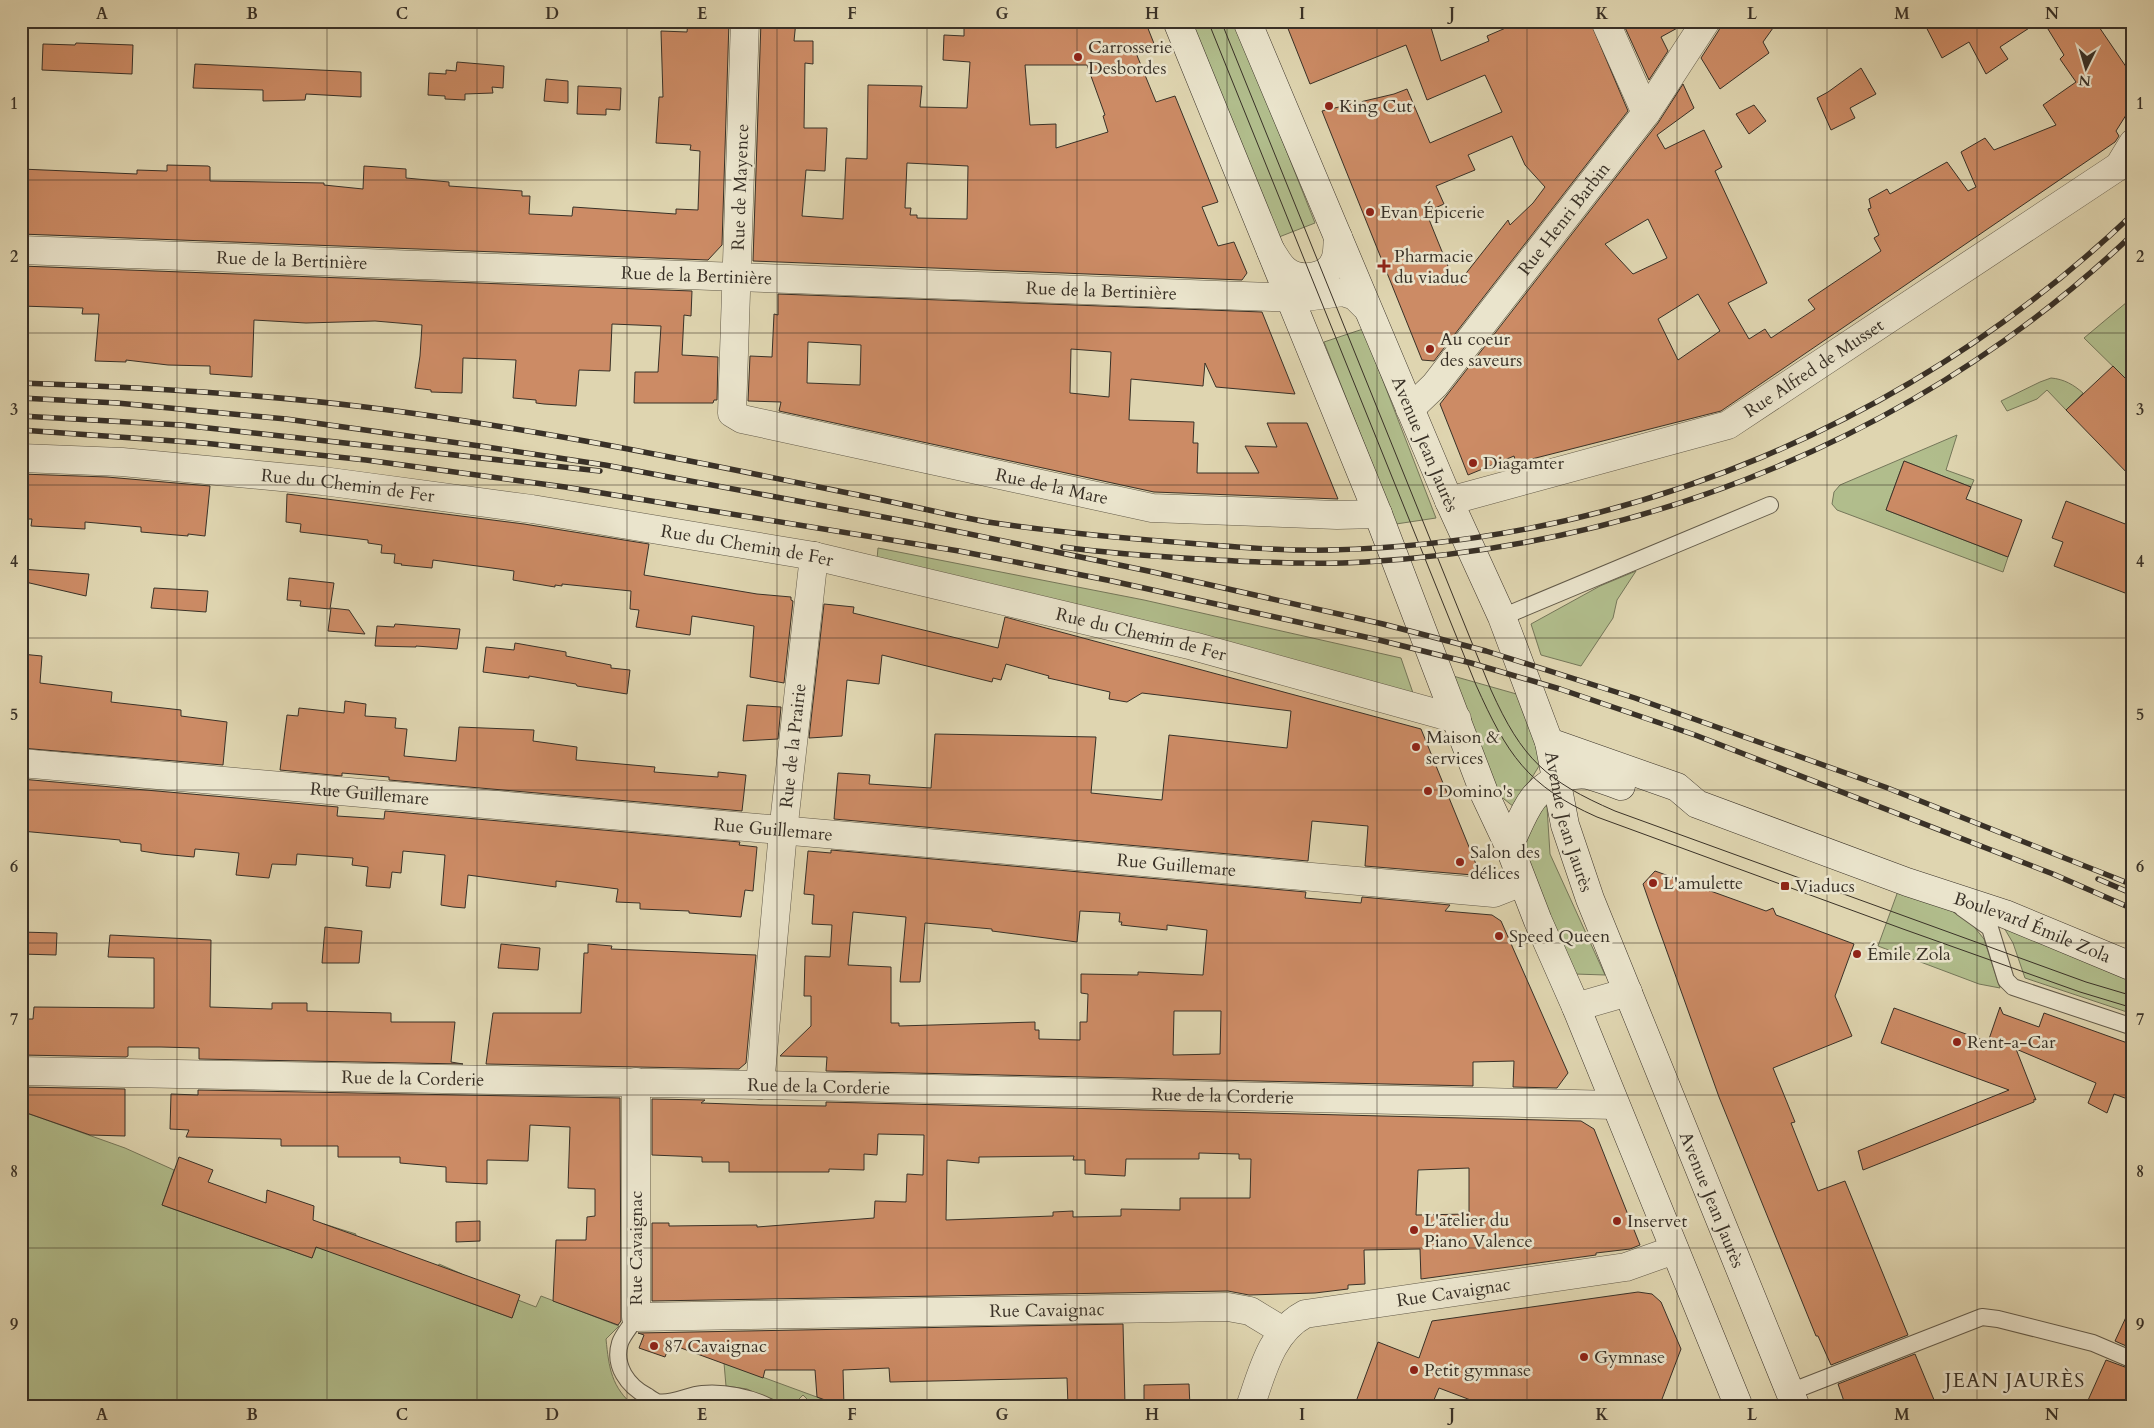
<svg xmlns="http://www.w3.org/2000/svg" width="2154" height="1428" font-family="Cardo,serif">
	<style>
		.green { fill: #b1bd8c; stroke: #75775a }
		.building { fill: #cc8b65; stroke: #393127; fill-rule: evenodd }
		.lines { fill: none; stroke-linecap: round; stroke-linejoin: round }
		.lane-casing { stroke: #625a49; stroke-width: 18 }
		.street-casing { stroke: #625a49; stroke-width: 29 }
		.secondary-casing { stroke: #393127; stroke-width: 29 }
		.lane { stroke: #eae4cc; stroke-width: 16 }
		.street { stroke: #eae4cc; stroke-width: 28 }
		.secondary { stroke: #eae4cc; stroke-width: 28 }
		.tram { stroke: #393127; stroke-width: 1 }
		.rail-casing { stroke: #393127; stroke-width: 5.5 }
		.rail { stroke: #eae4cc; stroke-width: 4; stroke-dasharray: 11; stroke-linecap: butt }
		.grid { fill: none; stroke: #393127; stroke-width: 1; stroke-opacity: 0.55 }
		.poi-dot { fill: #8f2418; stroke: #eae4cc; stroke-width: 2 }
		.labels { text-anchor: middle; stroke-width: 5; stroke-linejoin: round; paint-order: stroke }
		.poi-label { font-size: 18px; fill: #393127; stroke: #eae4cc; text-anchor: start }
		.street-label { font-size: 18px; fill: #393127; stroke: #eae4cc }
		.quarter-label { font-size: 20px; letter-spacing: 1px; fill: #393127; stroke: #eae4cc }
		.neatline { fill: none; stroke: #393127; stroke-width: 2 }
		.grid-label { font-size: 16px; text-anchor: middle; font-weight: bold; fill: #393127 }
	</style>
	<rect width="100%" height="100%" fill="#dfd5b0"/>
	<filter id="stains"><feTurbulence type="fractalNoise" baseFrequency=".004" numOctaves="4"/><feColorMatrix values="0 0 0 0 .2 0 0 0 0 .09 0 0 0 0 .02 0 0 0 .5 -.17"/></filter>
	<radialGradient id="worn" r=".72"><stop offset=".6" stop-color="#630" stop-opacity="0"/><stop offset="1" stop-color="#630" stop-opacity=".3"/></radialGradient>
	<path class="green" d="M1190,21H1235L1315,223L1279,237Z
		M2133,297V386L2084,338Z
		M1363,329L1436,518L1396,524L1324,342Z
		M2051,378C2064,379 2074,385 2083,393L2066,410L2047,390L2037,399L2007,411L2001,401L2040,382Z
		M1957,435L1946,470L1974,480L1971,487L1904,461L1886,510L2008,557L2003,572L1837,510L1832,504L1834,492L1840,485Z
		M878,548L1144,600L1401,658L1413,693L877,559Z
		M1636,571L1617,600L1613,618L1581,666L1541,655L1531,624L1600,586Z
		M1439,672L1534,699L1550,748L1514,807L1479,779Z
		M1545,804L1547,807L1550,854L1605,975L1575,974L1521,846Z
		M1902,880L1971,923L1984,939L2000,988L1979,984L1878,946Z
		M2000,921L2133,967V1014L2025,978L2013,943Z
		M21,1111L125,1148L174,1170L162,1205L312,1258L324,1224L356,1234L348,1258L430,1287L439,1264L462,1274L454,1297L512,1318L518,1300L536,1307L541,1296L619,1326L606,1339C609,1368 611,1387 635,1407H21Z
		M724,1363L844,1407H815L803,1395L791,1407H783L747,1389L726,1386Z"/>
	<path class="building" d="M688,21H729L722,245L708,260L21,234V169L137,174V170L167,171V165L208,166L210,167V181L324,183V185L363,189L364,166L406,169V178L449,182V186L522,191V196H530L529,214L572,216L573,207L676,214V209L698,210L700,151L690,150L691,145L656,143L659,97H663L661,31L687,32Z
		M761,21H796L794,41H813V64L805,63L804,128H827L825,171L806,170L802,216L843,219L846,158L867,159L868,85L922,86L920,107L967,108L970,62L943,60L944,35L964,36V21H1001V24L1046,25V21H1145L1155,46L1136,53L1156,102L1175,96L1218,202L1202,207L1218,246L1234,242L1247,273L1242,280L753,261ZM1025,65H1087L1105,115L1103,116L1108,132L1056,148V124L1030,125ZM907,163L968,166L967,219L917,218V215H910L911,208H905Z
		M1285,21H1429L1441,61L1489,41L1487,36L1522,21H1590L1628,111L1434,361L1422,360L1322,111L1394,94L1407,89L1430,143L1502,112L1485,75L1427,100L1406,45L1310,84ZM1512,136L1525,165L1545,187L1533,203L1510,225L1508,220L1456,286L1426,212L1444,204L1436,186L1475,170L1468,155Z
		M1622,21H1687L1682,28L1681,26L1661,37L1668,51L1649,80Z
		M1722,21H1778L1763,42L1769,53L1720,89L1701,58L1719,30Z
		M1923,21H2040L2000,47L2008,59L1986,74L1969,42L1942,58Z
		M2043,21H2095L2133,77V104L2116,131L2119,136L2115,142L1721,411L1516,463L1514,456L1468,475L1440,404L1658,123L1683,84L1694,108L1657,135L1665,149L1704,130L1722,167L1715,171L1767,283L1728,303L1749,339L1765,329L1771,338L1815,309L1808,300L1881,251L1874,238L1879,235L1868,209L1871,208L1869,199L1887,189L1890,194L1947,162L1968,191L1976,187L1961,152L1985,138L1994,150L2056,125L2043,105L2076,82L2060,59L2064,55ZM1648,219L1667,258L1633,274L1605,244ZM1698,294L1720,331L1678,360L1658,319Z
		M76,43L133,45L132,74L42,70L43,44L75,45Z
		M457,62L504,66L503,88L492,87L493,93L465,94V100L445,99V96L428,95L429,73L446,74V70L456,71Z
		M195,64L361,72V97L306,94L305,100L263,101V90L193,88Z
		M1861,68L1876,94L1850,108L1855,118L1831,130L1817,98L1828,92Z
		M546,79L568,81V103L544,101Z
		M578,86L621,88L620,110L606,109V115L577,114Z
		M1754,105L1766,121L1749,134L1736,114Z
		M21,266L692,291L691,316L684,315L682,355L718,357L717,400H714L713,403H634L635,372H658L661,326L612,324L610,371L579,370L576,406L544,404L536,403V400L513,398L516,360L463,358L462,393L431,392V390L415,388L420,356L422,325L375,321L306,323L254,320L252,377L210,374V366L168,365L126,360V362L95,361L99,314H82L83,308L21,306Z
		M778,294L1262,312L1295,394L1216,387L1205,363L1203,386L1131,379L1129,420L1194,422L1193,443H1198L1197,473H1259L1245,446L1277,447L1267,423H1307L1338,499L1154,492L779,411L781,402L748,401L750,356L772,357L774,314L778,315ZM808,342L861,345L860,385L807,383ZM1071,349L1111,352L1109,397L1070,393Z
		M2113,366L2133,386V479L2066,410Z
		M1904,461L1971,487L1966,499L2022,520L2008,557L1886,510Z
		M21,474L107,477L210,486L205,536L188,534V536L141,532V527L85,522V529L31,526L32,519H21Z
		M287,494L524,524L649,544L644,575L757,594L791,597V600L793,601L784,683L750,677L754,626L692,616L690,635L636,627L639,610L630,609L631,591L562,584V586L555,585V587L513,580L514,571L433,560L432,568L401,565L402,564L394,563L395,554L381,553L382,545L368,543V540L300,532L301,524L286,522Z
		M2066,501L2133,527V596L2054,566L2063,542L2052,538Z
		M21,569L89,574L86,596L21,581Z
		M289,578L334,583L330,609L300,606L301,601L287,600Z
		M154,588L208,591L206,612L151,608Z
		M824,604L854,607L853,613L998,648L1005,617L1421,729L1478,869L1473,875L1365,866L1368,826L1312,821L1308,861L834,819L838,773L870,775L869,784L931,788L935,734L1096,737L1091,793L1162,800L1169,735L1287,748L1291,711L1142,693L1127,702L1109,699L1110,692L1048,678L1049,676L1006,664L1001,680L993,678L992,682L882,655L879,684L847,680L842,736L809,738Z
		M331,608L349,610L365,634L328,631Z
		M395,624L460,629L457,649L416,646V647L375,646L377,626L394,627Z
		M515,643L566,652V656L611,665V668L630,670L627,694L577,686L576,684L529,676V678L483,672L486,647L514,650Z
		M21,654L42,656L40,683L112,692L111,702L181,710V716L227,722L223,765L21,748Z
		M345,701L366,704L365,716L396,718L395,728L407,729L404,756L456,761L459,727L534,730L533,741L577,747L576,760L655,767L654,772L718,777V772L746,775L742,811L389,780V777L342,773V776L280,770L287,715L298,716L299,708L344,713Z
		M747,705L781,707L778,739L743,741Z
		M21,779L338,807L337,816L384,819L385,811L740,842L739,845L757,847L753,891L745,890L741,917L689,913V911L640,909V903L616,902L618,889L556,881V887L468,875L465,908L453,907L441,905L445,855L403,851L401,873L392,872L390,888L366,886L368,867L352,865L353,858L297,854L296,865L272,864L269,878L236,875L239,853L195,849L194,857L161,854L141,851V844L120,842V840L21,831Z
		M831,850L1306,892L1305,898L1361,903L1362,897L1450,905L1445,911L1492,915L1501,921L1568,1073L1557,1088L1513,1087L1514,1061L1473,1062V1086L826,1071L827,1057L780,1056L811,1026V996H804L805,956L830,957L832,925L812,924L814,895L804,894L808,851L831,853ZM1080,911L1120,913L1119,922H1122L1121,925L1167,930V925L1207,930L1203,975L1138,972V975L1081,974V993L1088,994L1087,1022H1080V1040L1039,1039V1030H1035V1022L899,1026V1023H891V967L848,965L853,912L906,917L900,982H920L925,923L992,929V931L1077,942ZM1174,1011H1221L1220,1054L1173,1055Z
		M1655,871L1766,911L1773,908L1776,915L1854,944L1835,996L1852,1036L1773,1068L1795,1122L1791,1123L1818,1191L1845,1181L1908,1335L1831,1365L1818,1336H1816L1719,1097L1651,907L1643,884Z
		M325,927L362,931L359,963H322Z
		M21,932L57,933L56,955L21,954Z
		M110,935L211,940L210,1007L272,1009V1003H307V1011L391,1013V1022H455L451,1062L463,1064L199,1059V1048L161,1047H128V1056L126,1057L21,1055V1019H33L34,1007L154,1008V958L108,957Z
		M501,944L540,948L538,970L498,968Z
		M588,944L612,946L611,949L756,955L746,1063L739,1069L486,1064L493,1013H581L584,953H588Z
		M2000,1007L2003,1014L2039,1027L2044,1013L2133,1045V1101L2114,1094L2107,1113L2088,1103L2096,1083L2016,1049L2036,1100L2034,1099V1102L1863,1170L1858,1151L2009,1090L1881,1043L1894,1008L1988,1042Z
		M21,1087L125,1089V1136L90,1135L21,1111Z
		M198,1090L620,1098L621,1321L618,1325L553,1301L556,1240H586L587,1217L595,1216V1189L568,1188L570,1127L530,1125L528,1161L487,1160V1184L446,1182V1167L400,1163V1157H338V1146H281V1139L186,1137L189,1130L170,1129L171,1094L198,1095Z
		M652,1099L705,1100L701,1103L760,1105L826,1106V1102L1581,1121L1594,1129L1640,1245L1630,1249L1596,1253V1255L1421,1279L1420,1249L1364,1250L1365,1284L1348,1285V1289L1315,1293L1249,1295L1228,1291L652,1301V1223H669V1226L757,1225V1227L874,1218L875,1201L906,1202L907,1174L923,1175L924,1135L878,1134L877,1155L864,1154V1170L829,1169V1172H729V1162H702V1157L652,1155ZM1199,1153L1239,1154V1159H1251L1250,1198H1180V1210L1121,1209V1216L1073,1217V1211L1053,1212V1216L946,1220L947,1160L979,1163V1157L1074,1156L1073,1160H1085V1174L1125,1176L1126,1159H1199ZM1469,1168V1214L1416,1215L1418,1170Z
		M179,1157L213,1170L208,1182L266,1203L267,1190L314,1206L313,1220L520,1295L512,1318L316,1247L312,1258L162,1205Z
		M480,1221V1241L456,1242V1222Z
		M1638,1292L1652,1294L1661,1302L1681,1349L1659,1407H1489L1439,1388L1431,1407H1354L1378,1342L1419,1358L1432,1321Z
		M2133,1302V1349L2115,1341Z
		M1123,1324L1125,1404L1068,1406L1067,1378L890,1382L889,1368L843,1370L844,1407L817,1397L815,1370H765L763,1378L670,1344L665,1357L639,1348L644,1335L638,1333Z
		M1915,1354L1937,1407H1846L1838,1384Z
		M2106,1360L2133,1370V1407H2085Z
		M1189,1384L1190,1407H1144V1385Z"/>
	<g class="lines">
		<defs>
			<path id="lane" d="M1502,617L1770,505
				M1962,908L1990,928L2006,980L2013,987L2133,1027
				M636,1317C632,1325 623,1334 620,1343C613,1366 628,1386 647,1396C650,1398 654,1401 657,1402C672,1405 688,1395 702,1394C724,1392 750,1397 769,1407
				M1790,1392L1982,1317L1998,1319L2093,1343L2133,1360"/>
			<g id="street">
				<path id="s1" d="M745,21L732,413L742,419L1152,508L1337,515L1378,514"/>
				<path d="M1605,21L1646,113"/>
				<path id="s2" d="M21,250L1243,296L1298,298L1343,292L1355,296L1367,308"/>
				<path d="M1271,251C1275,257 1279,265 1285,270C1299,282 1328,279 1335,260C1338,253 1337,245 1338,237"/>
				<path id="s3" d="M1410,409L1435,385L1646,113L1706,21"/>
				<path id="s4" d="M21,458L122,462L323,481L532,509L814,556L1193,646L1457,719"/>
				<path id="s5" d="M1449,501L1728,425L2119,166L2133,143"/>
				<path id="s6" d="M21,763L1494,893L1522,882"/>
				<path d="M1576,1007L1628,992"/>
				<path id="s7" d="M21,1071L760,1085L1615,1105"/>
				<path id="s8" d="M636,1082V1317L1228,1307L1250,1311L1283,1331"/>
				<path id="s9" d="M760,1085L783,832L814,556"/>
				<path id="s10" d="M1250,1407C1262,1373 1271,1332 1305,1314L1626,1267L1674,1250"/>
			</g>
			<g id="secondary">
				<path d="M1177,21L1378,514L1485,795L1509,846L1538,921L1576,1007L1739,1407"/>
				<path id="s11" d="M1247,21L1449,501L1502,617L1549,742L1565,825L1590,899L1796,1407"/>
				<path id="s12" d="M1549,742L1677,787L1697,804L1907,882L2005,914L2133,967"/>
				<path d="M1509,846C1523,817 1530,787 1565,777C1572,775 1581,774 1588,775C1599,778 1610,782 1621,786"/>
			</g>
		</defs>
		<use href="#lane" class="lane-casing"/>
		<use href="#street" class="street-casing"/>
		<use href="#secondary" class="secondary-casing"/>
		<use href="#lane" class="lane"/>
		<use href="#street" class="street"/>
		<use href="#secondary" class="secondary"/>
		<path class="tram" d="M1208,21L1476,685C1507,754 1527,786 1597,817L1903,929L2080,992L2133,1008
			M1221,21L1491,690C1522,759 1546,781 1615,811L2086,982L2133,996"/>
		<defs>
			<path id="rail" d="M21,383C136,387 251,393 365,407C438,416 512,428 585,441C679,458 774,478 868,497C908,505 948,515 988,522C1054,532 1120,538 1187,543C1235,547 1283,551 1331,550C1630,543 1917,420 2133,214
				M21,398L117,403L286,419L480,446L605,465L926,525L1153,572L1383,624L1486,651L1635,698L1885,787L2133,885
				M21,416L181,425L600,471
				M21,430L203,443L366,460L565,487L959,551L1112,581L1379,640L1471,663L1560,689L1695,735L2053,874L2133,909
				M1063,547C1113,554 1164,557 1214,560C1264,562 1314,565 1365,562C1651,545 1925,433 2133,234
				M2098,879L2133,894"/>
		</defs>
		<use href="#rail" class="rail-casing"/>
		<use href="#rail" class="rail"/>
	</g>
	<path class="grid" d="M177,21V1407M327,21V1407M477,21V1407M627,21V1407M777,21V1407M927,21V1407M1077,21V1407M1227,21V1407M1377,21V1407M1527,21V1407M1677,21V1407M1827,21V1407M1977,21V1407M21,180H2133M21,333H2133M21,485H2133M21,638H2133M21,790H2133M21,943H2133M21,1095H2133M21,1248H2133"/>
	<g class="poi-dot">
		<circle cx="1078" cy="57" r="5"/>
		<circle cx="1329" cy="106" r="5"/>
		<circle cx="1370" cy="212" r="5"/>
		<path d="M1381.5 258.5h5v5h5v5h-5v5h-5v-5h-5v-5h5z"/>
		<circle cx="1430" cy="349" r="5"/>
		<circle cx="1473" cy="463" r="5"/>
		<circle cx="1416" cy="747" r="5"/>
		<circle cx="1428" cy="791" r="5"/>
		<circle cx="1460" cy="862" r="5"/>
		<circle cx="1653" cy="883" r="5"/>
		<rect x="1780" y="881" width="10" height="10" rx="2.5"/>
		<circle cx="1499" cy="936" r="5"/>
		<circle cx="1857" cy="954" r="5"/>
		<circle cx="1957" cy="1042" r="5"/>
		<circle cx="1617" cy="1221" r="5"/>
		<circle cx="1414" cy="1230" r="5"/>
		<circle cx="654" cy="1346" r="5"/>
		<circle cx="1584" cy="1357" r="5"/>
		<circle cx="1414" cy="1370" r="5"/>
	</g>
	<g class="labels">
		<g class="poi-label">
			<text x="1088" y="53">Carrosserie<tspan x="1088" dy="21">Desbordes</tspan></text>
			<text x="1339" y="112">King Cut</text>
			<text x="1380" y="218">Evan Épicerie</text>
			<text x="1394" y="262">Pharmacie<tspan x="1394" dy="21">du viaduc</tspan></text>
			<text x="1440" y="345">Au coeur<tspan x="1440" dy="21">des saveurs</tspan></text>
			<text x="1483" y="469">Diagamter</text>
			<text x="1426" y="743">Maison &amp;<tspan x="1426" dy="21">services</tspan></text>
			<text x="1438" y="797">Domino's</text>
			<text x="1470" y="858">Salon des<tspan x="1470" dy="21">délices</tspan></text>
			<text x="1663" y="889">L'amulette</text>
			<text x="1795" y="892">Viaducs</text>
			<text x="1509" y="942">Speed Queen</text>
			<text x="1867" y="960">Émile Zola</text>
			<text x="1967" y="1048">Rent-a-Car</text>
			<text x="1424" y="1226">L'atelier du<tspan x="1424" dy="21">Piano Valence</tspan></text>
			<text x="1627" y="1227">Inservet</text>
			<text x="664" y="1352">87 Cavaignac</text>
			<text x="1594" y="1363">Gymnase</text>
			<text x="1424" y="1376">Petit gymnase</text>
		</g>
		<g class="street-label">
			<text transform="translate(740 187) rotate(-88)" y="6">Rue de Mayence</text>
			<text dy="6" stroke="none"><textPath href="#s3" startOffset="245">Rue Henri Barbin</textPath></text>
			<text dy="6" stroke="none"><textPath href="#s2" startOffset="271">Rue de la Bertinière</textPath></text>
			<text dy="6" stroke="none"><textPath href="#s2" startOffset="676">Rue de la Bertinière</textPath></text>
			<text dy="6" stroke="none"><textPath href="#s2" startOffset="1081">Rue de la Bertinière</textPath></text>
			<text dy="6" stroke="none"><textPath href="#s5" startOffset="392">Rue Alfred de Musset</textPath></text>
			<text dy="6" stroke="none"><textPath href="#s11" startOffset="459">Avenue Jean Jaurès</textPath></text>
			<text dy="6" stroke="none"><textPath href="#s4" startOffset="328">Rue du Chemin de Fer</textPath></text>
			<text dy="6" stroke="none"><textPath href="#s1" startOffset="721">Rue de la Mare</textPath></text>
			<text dy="6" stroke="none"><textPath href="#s4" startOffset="732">Rue du Chemin de Fer</textPath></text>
			<text dy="6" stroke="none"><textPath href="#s4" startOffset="1136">Rue du Chemin de Fer</textPath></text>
			<text dy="6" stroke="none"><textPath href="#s9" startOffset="341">Rue de la Prairie</textPath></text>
			<text dy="6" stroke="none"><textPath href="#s6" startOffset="350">Rue Guillemare</textPath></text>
			<text dy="6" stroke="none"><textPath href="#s11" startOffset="864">Avenue Jean Jaurès</textPath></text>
			<text dy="6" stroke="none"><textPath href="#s6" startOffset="755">Rue Guillemare</textPath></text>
			<text dy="6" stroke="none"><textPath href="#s6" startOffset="1160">Rue Guillemare</textPath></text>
			<text dy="6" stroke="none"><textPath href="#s12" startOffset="519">Boulevard Émile Zola</textPath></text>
			<text dy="6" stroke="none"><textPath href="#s7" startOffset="392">Rue de la Corderie</textPath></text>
			<text dy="6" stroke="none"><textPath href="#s7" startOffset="798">Rue de la Corderie</textPath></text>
			<text dy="6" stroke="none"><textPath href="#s7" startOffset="1202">Rue de la Corderie</textPath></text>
			<text dy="6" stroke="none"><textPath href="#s11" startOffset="1269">Avenue Jean Jaurès</textPath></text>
			<text transform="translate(636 1248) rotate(-90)" y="6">Rue Cavaignac</text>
			<text dy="6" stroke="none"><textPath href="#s10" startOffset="261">Rue Cavaignac</textPath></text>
			<text dy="6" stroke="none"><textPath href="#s8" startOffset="646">Rue Cavaignac</textPath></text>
		</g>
		<g class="quarter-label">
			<text x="2015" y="1387">JEAN JAURÈS</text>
		</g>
	</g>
	<rect width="2154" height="1428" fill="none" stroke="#dfd5b0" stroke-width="55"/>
	<g transform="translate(2086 68) rotate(185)" stroke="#eae4cc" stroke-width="4" paint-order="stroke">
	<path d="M0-4L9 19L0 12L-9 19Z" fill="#393127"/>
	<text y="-8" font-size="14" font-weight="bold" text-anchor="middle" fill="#393127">N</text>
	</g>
	<rect x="28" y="28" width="2098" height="1372" class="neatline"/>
	<g class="grid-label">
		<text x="102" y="19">A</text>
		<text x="252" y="19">B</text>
		<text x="402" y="19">C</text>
		<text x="552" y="19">D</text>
		<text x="702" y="19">E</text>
		<text x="852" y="19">F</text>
		<text x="1002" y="19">G</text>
		<text x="1152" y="19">H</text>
		<text x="1302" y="19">I</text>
		<text x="1452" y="19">J</text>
		<text x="1602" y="19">K</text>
		<text x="1752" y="19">L</text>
		<text x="1902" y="19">M</text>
		<text x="2052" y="19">N</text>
		<text x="14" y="109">1</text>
		<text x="2140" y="109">1</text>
		<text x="14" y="262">2</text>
		<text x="2140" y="262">2</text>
		<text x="14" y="415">3</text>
		<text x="2140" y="415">3</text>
		<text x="14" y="567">4</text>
		<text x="2140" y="567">4</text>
		<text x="14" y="720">5</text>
		<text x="2140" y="720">5</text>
		<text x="14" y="872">6</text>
		<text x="2140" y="872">6</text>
		<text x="14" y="1025">7</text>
		<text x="2140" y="1025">7</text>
		<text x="14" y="1177">8</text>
		<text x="2140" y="1177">8</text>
		<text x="14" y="1330">9</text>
		<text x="2140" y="1330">9</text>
		<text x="102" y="1420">A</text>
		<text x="252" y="1420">B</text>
		<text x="402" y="1420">C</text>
		<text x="552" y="1420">D</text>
		<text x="702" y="1420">E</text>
		<text x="852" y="1420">F</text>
		<text x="1002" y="1420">G</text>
		<text x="1152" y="1420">H</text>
		<text x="1302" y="1420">I</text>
		<text x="1452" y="1420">J</text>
		<text x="1602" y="1420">K</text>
		<text x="1752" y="1420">L</text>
		<text x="1902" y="1420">M</text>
		<text x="2052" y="1420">N</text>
	</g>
	<rect width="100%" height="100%" filter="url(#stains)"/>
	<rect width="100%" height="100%" fill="url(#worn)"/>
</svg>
